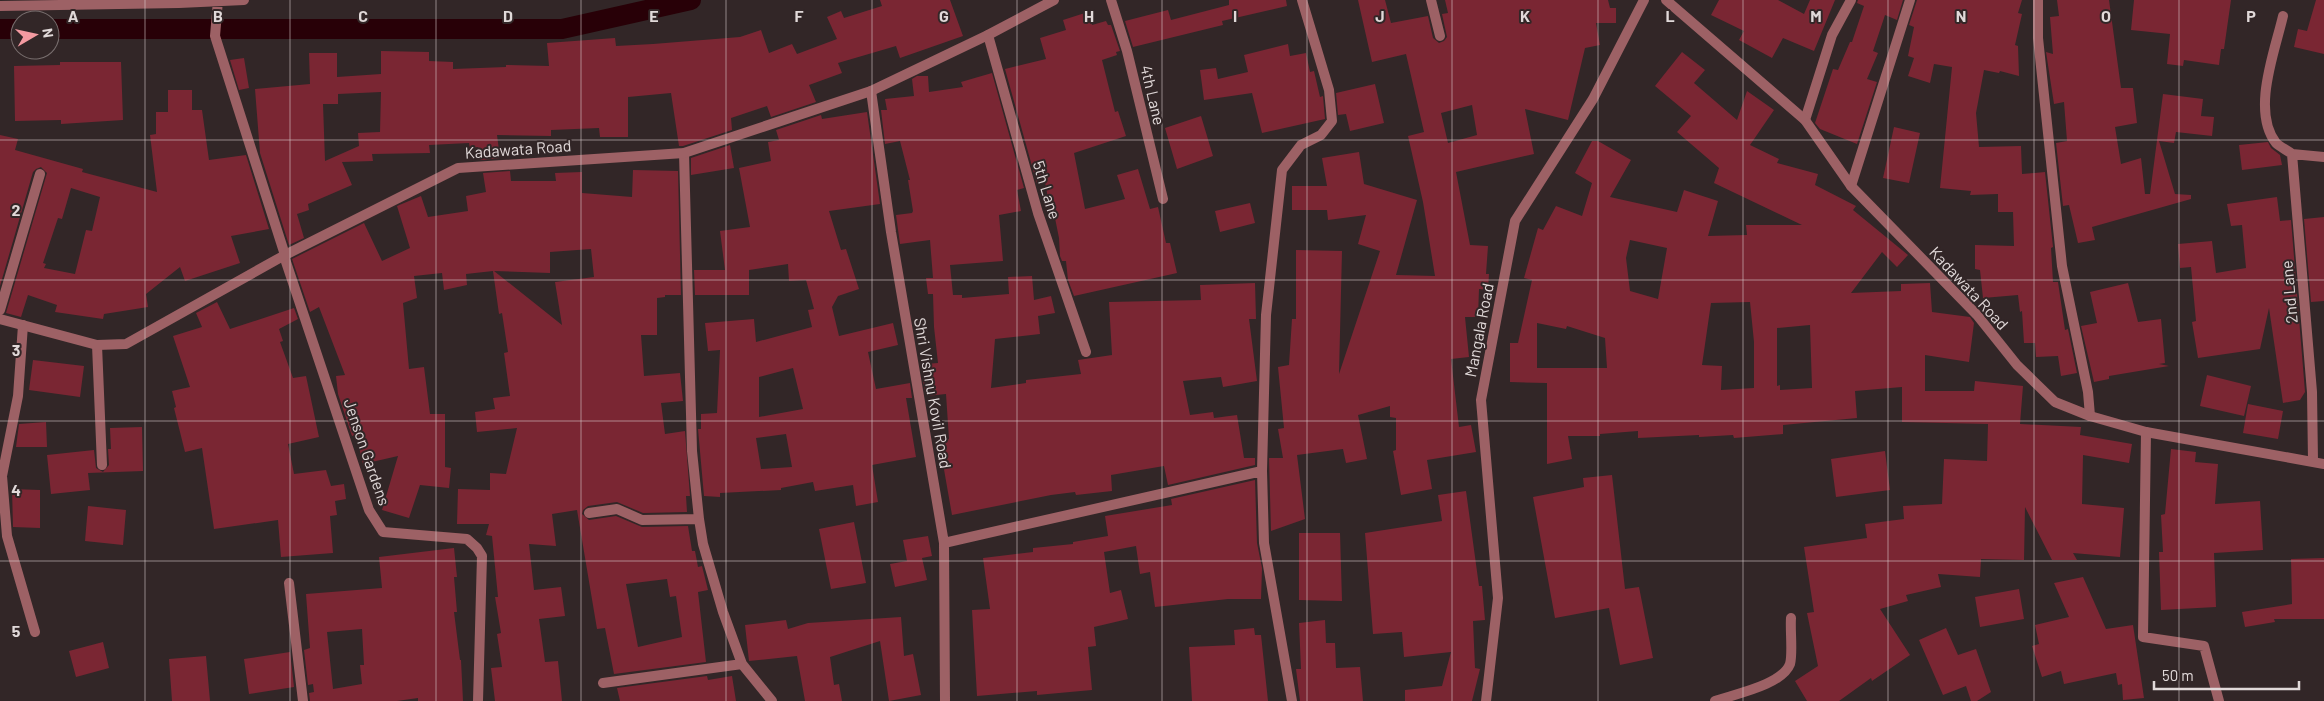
<svg xmlns="http://www.w3.org/2000/svg" width="2324" height="701" font-family="Barlow,sans-serif">
	<style>
		.lines { fill: none; stroke-linecap: round; stroke-linejoin: round }
		.canal { stroke: #280007; stroke-width: 20 }
		.building { fill: #7a2633; fill-rule: evenodd }
		.minor { stroke: #9d6165; stroke-width: 10 }
		.tertiary { stroke: #9d6165; stroke-width: 10 }
		.grid { fill: none; stroke: #e1d9d9; stroke-width: 1; stroke-opacity: 0.55 }
		.labels { text-anchor: middle; stroke-width: 4; stroke-linejoin: round; paint-order: stroke }
		.street-label { font-size: 16px; fill: #e1d9d9; stroke: #322627 }
		.grid-label { font-size: 16px; text-anchor: middle; font-weight: bold; fill: #e1d9d9; stroke: #322627; stroke-width: 4; stroke-linejoin: round; paint-order: stroke }
	</style>
	<rect width="100%" height="100%" fill="#322627"/>
	<g class="lines">
		<path class="canal" d="M0,29H20
			M50,29H562L691,0"/>
	</g>
	<path class="building" d="M880,0H950L963,36L900,58L896,46L838,63L842,73L809,85L816,102L771,117L767,106L731,118L732,130L683,146H679L671,93L628,97V137H600L599,128L551,130V136L497,135L500,158L481,160L478,147L470,148L469,143L429,145L430,153L372,154L373,161L342,162L352,185L308,204L309,210L297,214L304,238L289,245L260,153L255,89L310,84L309,53H337V77L381,74V51L429,52V61L453,62V69L506,67V65L549,66L547,43L615,38L616,46L653,44L740,37L761,30L769,53L792,44L797,54L837,39L827,17L841,11L844,18L882,6ZM381,92L380,132L358,133L359,146L325,161L323,104H338V94Z
		M1229,0H1286L1287,6L1222,21L1223,25L1133,47L1125,21L1168,10L1171,20L1229,5Z
		M1358,0H1385L1391,23L1428,16L1433,38L1439,43L1444,41L1447,37L1442,14L1448,13L1445,0H1608L1610,8H1616V23H1596L1600,45L1585,48L1568,120L1525,109L1534,154L1456,172L1470,245L1488,246L1486,274H1489L1488,290L1479,289L1478,317H1465L1469,357L1451,359L1459,427L1471,425L1476,452L1427,460L1432,489L1401,495L1393,451L1396,450V418L1390,417V406L1358,415L1367,459L1346,463L1343,449L1297,455L1305,519L1271,531L1269,458H1283L1278,429L1284,428L1278,367L1289,365L1292,319H1296V250L1342,251L1339,374L1380,251L1358,244L1366,215L1328,220L1327,210H1292V186H1327L1322,158L1359,152L1364,184L1417,200L1396,275L1435,276L1423,202L1408,136L1424,132L1406,54L1372,62ZM1472,105L1477,135L1448,143L1441,113Z
		M1719,0H1778L1804,14L1810,0H1835L1814,51L1783,38L1772,58L1739,40L1744,31L1711,15Z
		M1858,0H1903L1897,20L1885,15L1873,51L1878,53L1867,79L1877,82L1857,144L1820,129L1815,123L1833,69L1838,70L1850,42H1852L1864,6L1857,3Z
		M1917,0H2022L2018,13L2022,14L2015,45L2018,46L2019,76L2000,71L1999,73L1984,70L1976,113L1979,147L2021,146L2022,174L2045,172L2053,247L2051,248L2053,282H2058L2065,330L2068,329L2077,373L2061,376L2058,356L2036,357L2035,343H2024L2022,311L2020,312L2018,295L1983,298L1980,270L1975,269V245L2014,246L2013,212H1998V194L1970,195L1971,191L1940,188L1952,67L1934,64L1930,83L1908,76L1914,58L1908,56L1914,27L1909,25Z
		M2057,0H2109L2121,88H2133L2137,123L2115,127L2121,164L2141,158L2145,194H2150L2163,94L2203,99L2201,116L2214,117L2212,136L2176,132L2174,143L2159,141L2175,194L2191,195V199L2092,227L2095,240L2078,243L2069,205L2063,206L2056,143L2067,141L2064,102L2054,104L2046,52L2053,54L2050,17L2059,16Z
		M2134,0H2231L2224,49H2221L2219,65L2184,60L2183,66L2167,64L2170,34L2131,30Z
		M2316,0H2324V54L2294,47L2298,29L2307,31Z
		M1088,12L1092,25L1106,21L1108,25H1111L1120,51L1116,52L1117,55L1102,60L1115,112L1118,111L1126,136L1074,153L1085,209L1125,199L1117,175L1138,169L1150,209L1158,207L1166,243H1170L1177,273L1074,296L1068,280L1066,261H1062L1060,256L1059,238L1053,208L1050,209L1045,182L1037,184L1005,69L1046,59L1040,38L1066,30L1063,20Z
		M1288,44L1290,56L1306,53L1310,72L1314,71L1320,97L1323,96L1325,119L1262,133L1252,93L1204,100L1200,70L1216,68L1218,79L1248,72L1244,55Z
		M1682,52L1705,70L1694,83L1737,120L1747,91L1774,110L1750,145L1779,159L1777,163L1818,174L1815,185L1856,206L1853,210L1908,255L1897,267L1882,252L1851,293L1901,291V284L1930,283L1932,312L1970,317L1974,323L1969,362L1925,355V391H1974L1975,381L2023,386L2020,424L2081,427L2080,435L2132,444L2129,463L2083,455L2082,504L2124,508L2120,557L2073,553L2077,560H2052L2025,507L2024,560L1981,559L1980,577L1938,574L1941,587L1906,595L1908,601L1880,609L1910,655L1872,681L1871,678L1839,701H1807L1795,681L1818,666L1807,613L1814,612L1804,547L1867,538L1865,524L1904,519L1903,506L1942,504L1944,459L1987,461L1988,424L1902,422V387L1855,391L1857,418L1783,425V434L1734,438L1733,435L1699,437V435L1638,438V431L1600,434V436H1568L1572,459L1547,464V383L1510,382V343H1518L1532,280L1524,278L1538,228L1543,230L1556,206L1582,216L1592,183L1575,173L1592,141H1598L1631,160L1610,197L1677,212L1684,190L1718,201L1708,236L1747,235L1746,225H1802L1714,183L1719,168L1677,132L1691,116L1655,86ZM1630,240L1667,248L1658,299L1630,291L1626,258ZM1750,302L1754,342V388L1721,390L1722,366L1702,365L1711,303ZM1537,323L1566,329L1567,326L1605,338L1607,368H1537ZM1810,325L1812,388L1780,390V385L1777,386V328Z
		M244,58L249,88L239,90L230,60Z
		M60,62H121L123,120L61,124V120L15,121L14,66L60,65Z
		M992,73L1024,188L1017,190L1021,211L999,215L1003,261L950,265L953,295H962V298L1009,294L1008,277L1032,276L1034,300L1051,296L1055,313L1038,316L1040,334L995,339L991,388L1026,383V380L1081,374L1078,360L1112,355L1109,302L1201,300L1200,285L1255,283L1256,319H1249L1257,381L1223,387L1221,377L1183,381L1190,415L1213,412L1214,418L1237,415L1244,458H1255V465L1168,485L1164,466L1111,475L1112,491L1076,495L1075,492L1051,495L952,515L939,441L949,439L946,394L926,396L923,381L928,380L926,364L938,363L934,327L933,294H928L926,278H933L930,240L900,244L896,215L912,213L913,211L908,180H910L900,141L885,144L881,110H887L885,99L914,96L912,79L917,76H928L929,92L963,87L961,82Z
		M1375,84L1384,123L1350,131L1346,114L1338,115L1336,93Z
		M168,90H192V110H202L209,160L246,155L269,229L231,236L240,263L185,281L180,267L146,294L148,307L104,314L103,319L55,312L57,305L28,295L21,317L6,313L47,173L41,167L36,169L33,172L0,286V135L18,139L15,150L83,169L82,172L157,192L150,135L156,134V112H168ZM71,188L100,197L92,231L86,230L75,274L44,268L46,264L43,263L58,218L62,219Z
		M867,112L880,204L829,211L841,250L846,249L859,289L838,296L832,307L839,336L893,323L898,345L868,352L876,389L910,383L912,398H906L916,457L872,465L878,502L856,506L853,485L815,491L813,482L781,488V490L720,493V497L704,496L698,429H701V414L717,413L720,350L708,351L705,323L754,319L756,342L812,327L808,310L814,309L806,280L789,281L788,264L749,270V295H695L694,270H725L720,231L750,227L739,168L771,161L768,142L779,140L776,130L821,115L822,119ZM793,368L803,409L759,417V377ZM786,434L792,467L761,469L756,438Z
		M1201,116L1213,156L1177,169L1165,128Z
		M1894,127L1920,133L1909,183L1883,178Z
		M2268,142L2271,148L2280,155L2282,165L2242,170L2239,145Z
		M730,145L734,168L691,175V158Z
		M633,170L678,171L681,295H665V297L657,298V335H641L644,376L680,373L683,401L661,403L665,434L685,431L690,496H686L687,512L643,513L617,502L588,506L583,510L582,514L589,520L616,516L642,527L688,526L692,551H695L698,567L702,566L708,590L698,592L706,662L614,674L605,628L597,629L577,510L552,514L556,546L529,544L534,590L561,587L565,616L539,619L545,662L558,661L562,701H495L491,668L502,667L497,634L501,633L495,597H498L492,536L486,535L489,524H457L458,489L490,490V473L506,474L517,428L477,432L475,412L495,409L493,398L510,396L504,353L508,352L502,313L499,314L493,271L466,274L467,285L444,290L442,273L414,276L417,298L403,303L409,369L424,367L430,414H445V467L451,468L449,488L420,485L409,518L382,510L398,456L363,464L356,435L352,436L338,394L336,376L345,375L319,307L310,312L292,259L364,223L382,261L410,248L397,206L421,196L428,217L468,211L466,196L486,192L483,173L510,171L511,181H556L555,173L582,172V193L632,197ZM591,249L594,277L555,282L562,325L494,271L550,273V252ZM667,579L670,597L676,596L682,637L638,647L626,584Z
		M2277,197L2280,221L2291,220L2305,392L2300,400L2283,403L2269,308L2260,349L2198,358L2192,322L2196,321L2191,267L2180,268L2178,244L2212,241L2216,273L2246,268L2242,225L2231,226L2227,204Z
		M1250,203L1255,223L1220,232L1215,211Z
		M2324,217V301L2311,302L2304,219Z
		M2128,283L2138,322L2161,319L2165,363L2159,364L2169,366L2109,376V379L2094,382L2081,326L2097,323L2090,292Z
		M217,302L230,329L294,308L298,319L279,329L283,341L280,342L293,378L306,376L319,437L288,444L294,474L326,470L331,486L344,484L346,499L335,501L337,515L330,516L333,553L281,557L278,520L214,529L202,448L185,452L174,408L176,407L172,391L190,387L173,336L202,327L196,313Z
		M33,360L84,366L80,397L29,390Z
		M2207,375L2251,386L2244,416L2200,406Z
		M2248,404L2283,411L2278,439L2243,433Z
		M46,422L47,447H16L19,424Z
		M142,427L143,471L88,473L90,490L51,494L47,455L94,450L96,468L103,472L109,465L108,449H111L110,428Z
		M2171,449L2196,452L2195,462L2218,464L2215,504L2260,501L2263,550L2214,553L2216,607L2161,610L2159,552H2163L2161,515L2165,514Z
		M1885,451L1890,490L1836,497L1831,459Z
		M1612,475L1625,589L1639,587L1653,658L1620,665L1609,608L1555,618L1533,497L1584,487L1583,478Z
		M1255,480L1257,543L1262,568L1261,599H1228L1155,607L1150,572L1140,574L1136,546L1104,552L1110,593L1121,590L1128,619L1094,627L1096,646L1088,647L1092,690L1037,695V691L977,696L972,610L990,609L983,558L1033,552V548L1073,544V542L1108,536L1105,516L1172,505L1171,499Z
		M12,489L40,490V528L13,527Z
		M1466,491L1479,586H1482L1485,620L1473,621L1475,668L1480,669L1472,701H1405V690L1442,686L1451,652L1404,657L1402,632L1373,634L1365,533L1442,521L1438,495Z
		M88,506L126,510L123,545L85,541Z
		M854,522L866,583L831,589L819,529Z
		M1299,533H1340L1342,601L1299,600Z
		M928,536L932,556L922,558L927,580L895,587L890,564L907,561L903,540Z
		M454,548L457,577H454L457,612H454L460,660H461L463,701H418V698L397,701H310L309,693L314,692L313,684L308,685L304,650L310,648L306,594L382,588L379,557ZM362,629L364,665H360L362,684L333,689L327,632Z
		M2324,558V619H2274L2275,622L2245,627L2242,612L2292,604L2291,559Z
		M2083,577L2106,629L2133,625L2144,698L2123,700L2122,684L2118,685L2116,673L2064,684L2061,671L2042,677L2032,646L2039,644L2035,625L2069,617L2054,583Z
		M2019,589L2024,619L1980,627L1975,597Z
		M901,617L904,656L913,654L921,695L889,701L880,641L830,657L834,685L839,684L842,701H805L797,656L749,661L745,625L786,620L788,629L808,623Z
		M1325,620L1326,643H1335L1336,668L1360,667L1363,701H1300L1296,669H1301L1299,623Z
		M1254,628L1255,635H1261L1268,701H1192L1189,647L1235,645L1234,630Z
		M1946,628L1958,655L1976,649L1991,692L1977,701H1971L1966,686L1943,695L1919,640Z
		M103,642L109,668L76,677L69,651Z
		M290,652L294,687L249,694L244,659Z
		M206,656L210,701H172L169,659Z
		M707,676L708,680L732,676L736,701H620L617,688Z"/>
	<g class="lines">
		<path class="minor" d="M218,0L215,36L285,255
			M1111,0L1127,51L1163,199
			M1431,0L1440,36
			M2038,0V38L2062,266L2088,392L2090,416
			M0,6L179,3L244,0
			M2283,16C2275,51 2251,111 2276,143C2280,147 2287,150 2292,154
			M988,35L1038,213L1086,352
			M871,91L891,232L944,543L945,701
			M1805,120L1832,35L1851,0
			M684,153L692,451L699,519L703,544L723,612L742,664L772,701
			M1851,186L1910,0
			M284,256L369,510L383,532L467,539L477,548L482,556L478,701
			M0,310L40,174
			M23,325L18,396L2,476L7,536L35,632
			M97,345L102,465
			M2146,432L2143,637L2204,646L2219,701
			M2313,461L2312,392L2292,154L2324,157
			M1262,471L1264,543L1292,701
			M589,513L617,509L642,520L699,519
			M944,543L1262,471L1266,315L1282,170L1301,145L1321,135L1332,121L1329,90L1302,0
			M289,583L303,701
			M603,683L742,664
			M1486,701L1498,598L1481,400L1515,221L1593,99L1644,0
			M1715,701C1735,694 1782,685 1790,664C1793,654 1790,630 1791,618"/>
		<path class="tertiary" d="M1666,0L1805,120L1851,186L1977,315L2017,365L2055,402L2090,416L2146,432L2324,464
			M0,319L97,345L126,344L285,255L458,168L684,153L871,91L988,35L1054,0"/>
	</g>
	<path class="grid" d="M145,0V701M290,0V701M436,0V701M581,0V701M726,0V701M872,0V701M1017,0V701M1162,0V701M1307,0V701M1452,0V701M1598,0V701M1743,0V701M1888,0V701M2034,0V701M2179,0V701M0,140H2324M0,280H2324M0,421H2324M0,561H2324"/>
	<g class="labels">
		<g class="street-label">
			<text transform="translate(1153 95) rotate(77)" y="6">4th Lane</text>
			<text transform="translate(518 149) rotate(-4)" y="6">Kadawata Road</text>
			<text transform="translate(1047 190) rotate(73)" y="6">5th Lane</text>
			<text transform="translate(1969 288) rotate(47)" y="6">Kadawata Road</text>
			<text transform="translate(2289 292) rotate(-95)" y="6">2nd Lane</text>
			<text transform="translate(1479 330) rotate(-79)" y="6">Mangala Road</text>
			<text transform="translate(933 393) rotate(80)" y="6">Shri Vishnu Kovil Road</text>
			<text transform="translate(367 452) rotate(71)" y="6">Jenson Gardens</text>
		</g>
	</g>
	<g class="grid-label">
		<text x="73" y="22">A</text>
		<text x="218" y="22">B</text>
		<text x="363" y="22">C</text>
		<text x="508" y="22">D</text>
		<text x="654" y="22">E</text>
		<text x="799" y="22">F</text>
		<text x="944" y="22">G</text>
		<text x="1089" y="22">H</text>
		<text x="1235" y="22">I</text>
		<text x="1380" y="22">J</text>
		<text x="1525" y="22">K</text>
		<text x="1670" y="22">L</text>
		<text x="1816" y="22">M</text>
		<text x="1961" y="22">N</text>
		<text x="2106" y="22">O</text>
		<text x="2251" y="22">P</text>
		<text x="16" y="216">2</text>
		<text x="16" y="356">3</text>
		<text x="16" y="496">4</text>
		<text x="16" y="637">5</text>
	</g>
	<g transform="translate(35 35) rotate(81)"><circle r="24" fill="#322627" stroke="#786e6e"/>
	<path d="M0-4L9 19L0 12L-9 19Z" fill="#f49aa1"/>
	<text y="-8" font-size="14" font-weight="bold" text-anchor="middle" fill="#e1d9d9">N</text>
	</g>
	<path d="M2154 681v8h145v-8" fill="none" stroke="#e1d9d9" stroke-width="2.5"/>
	<text x="2162" y="681" font-size="15" fill="#e1d9d9" stroke="#322627" stroke-width="4" paint-order="stroke">50 m</text>
</svg>
